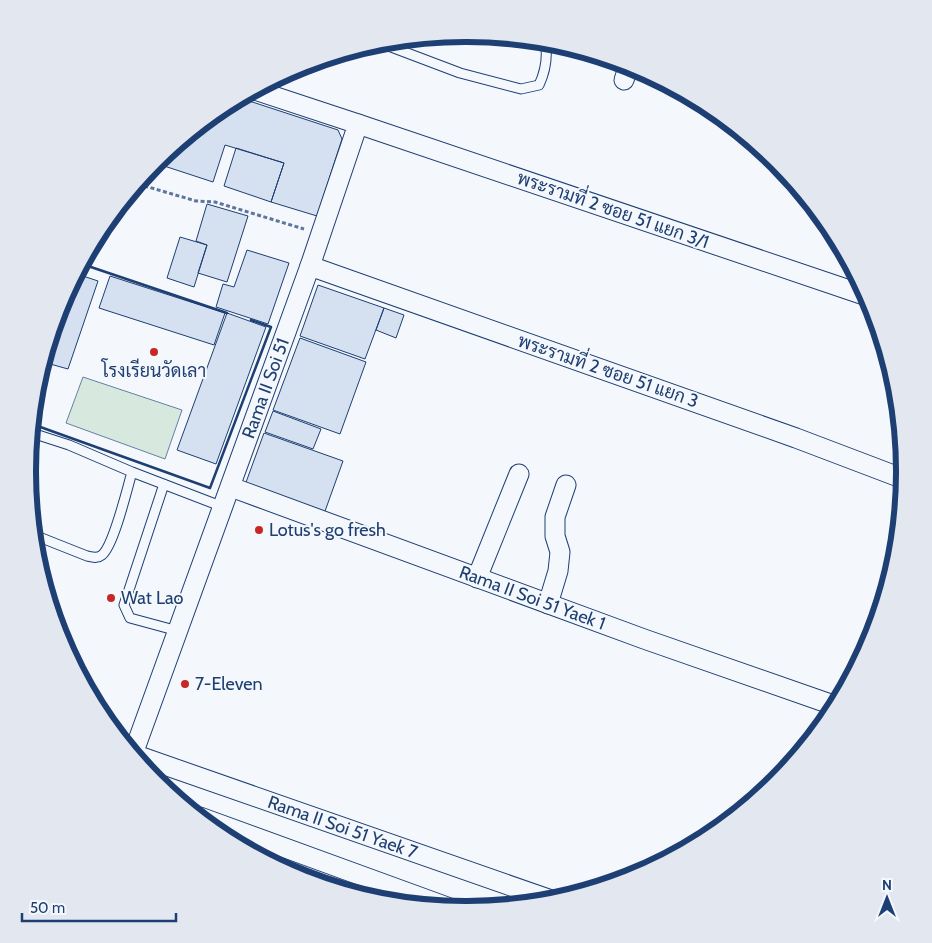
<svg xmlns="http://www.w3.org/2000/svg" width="932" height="943" font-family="Cabin,Sarabun,sans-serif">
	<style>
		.green { fill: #d7e8df; stroke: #687fa3 }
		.building { fill: #d5e0f0; stroke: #1d3f73 }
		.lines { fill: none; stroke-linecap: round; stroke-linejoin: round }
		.lane-casing { stroke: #1d3f73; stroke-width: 11 }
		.street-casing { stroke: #1d3f73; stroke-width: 21 }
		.path { stroke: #5e769c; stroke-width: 3; stroke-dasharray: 4 2.5; stroke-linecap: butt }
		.lane { stroke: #f4f7fb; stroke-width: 9 }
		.street { stroke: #f4f7fb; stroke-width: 19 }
		.wall { stroke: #1d3f73; stroke-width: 2.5 }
		.poi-dot { fill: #c62828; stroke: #f4f7fb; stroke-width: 2 }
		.labels { text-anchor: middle; stroke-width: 4; stroke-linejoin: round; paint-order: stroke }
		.street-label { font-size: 18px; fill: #1d3f73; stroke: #f4f7fb }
		.poi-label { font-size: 18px; fill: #1d3f73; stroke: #f4f7fb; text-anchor: start }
		.rim { fill: none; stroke: #1d3f73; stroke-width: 6 }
	</style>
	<rect width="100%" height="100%" fill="#f4f7fb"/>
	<path class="green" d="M83,377L182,410L165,459L66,423Z"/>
	<path class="building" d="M240,98L338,130L342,139L317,216L271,202L284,163L225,145L213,182L155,163L223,107Z
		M236,148L284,163L271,202L224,186Z
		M207,204L248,216L227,282L198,273L207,245L196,241Z
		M180,237L207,245L194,287L167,278Z
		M247,250L289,263L268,324L216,307L223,284L234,287Z
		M77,274L98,281L68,369L43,362L61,303Z
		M110,276L225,313L214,345L99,308Z
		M318,285L384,308L365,359L300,336Z
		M384,308L404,315L396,338L376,330Z
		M227,313L266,327L216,464L177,450Z
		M300,338L366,362L340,434L273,410Z
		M273,411L321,429L313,449L265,432Z
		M264,433L343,461L324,514L245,485Z"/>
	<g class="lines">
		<defs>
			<path id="lane" d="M378,42L460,73L521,89L539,85C546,70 548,56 545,41
				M35,434L69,445L132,472L223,507
				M164,484L124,605L130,618L178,631
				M34,535L87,556C93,557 97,559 102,555C114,545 127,489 132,472"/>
			<g id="street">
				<path d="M624,80L629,65"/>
				<path d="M358,124L867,296"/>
				<path d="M310,266L796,438L904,479"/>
				<path id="s1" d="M231,487L644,639L836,706"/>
				<path d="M477,578L519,474"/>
				<path d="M548,604L558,571L560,552L555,536V517L566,485"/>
				<path id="s2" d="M133,754L310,266L358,124L255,90"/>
				<path id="s3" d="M133,754L554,901"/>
				<path d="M200,817L450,908"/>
			</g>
		</defs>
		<use href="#lane" class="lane-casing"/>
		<use href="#street" class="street-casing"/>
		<path class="path" d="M138,184L196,201L215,202L304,229"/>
		<use href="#lane" class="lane"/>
		<use href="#street" class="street"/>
		<path class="wall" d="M82,264L227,313
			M32,424L210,488L271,327L251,320"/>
	</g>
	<g class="poi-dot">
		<circle cx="154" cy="352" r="5"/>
		<circle cx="259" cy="530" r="5"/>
		<circle cx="111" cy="598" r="5"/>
		<circle cx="185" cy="684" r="5"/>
	</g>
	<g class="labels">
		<g class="street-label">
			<text transform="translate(613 210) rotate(19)" y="6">พระรามที่ 2 ซอย 51 แยก 3/1</text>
			<text transform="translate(608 371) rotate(19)" y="6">พระรามที่ 2 ซอย 51 แยก 3</text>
			<text dy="6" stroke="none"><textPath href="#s2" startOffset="389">Rama II Soi 51</textPath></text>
			<text dy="6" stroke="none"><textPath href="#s1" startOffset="321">Rama II Soi 51 Yaek 1</textPath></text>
			<text dy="6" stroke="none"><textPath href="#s3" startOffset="222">Rama II Soi 51 Yaek 7</textPath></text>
		</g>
		<g class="poi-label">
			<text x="154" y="377" text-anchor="middle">โรงเรียนวัดเลา</text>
			<text x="269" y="536">Lotus's go fresh</text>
			<text x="121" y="604">Wat Lao</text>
			<text x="195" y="690">7-Eleven</text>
		</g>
	</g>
	<path d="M0 0H932V943H0ZM465 42H467A429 429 0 0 1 896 471V472A429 429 0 0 1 467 901H465A429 429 0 0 1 36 472V471A429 429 0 0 1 465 42Z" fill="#e3e8f0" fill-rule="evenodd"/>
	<path class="rim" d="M465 42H467A429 429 0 0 1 896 471V472A429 429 0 0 1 467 901H465A429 429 0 0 1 36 472V471A429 429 0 0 1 465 42Z"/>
	<g transform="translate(887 898)" stroke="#f4f7fb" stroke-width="4" paint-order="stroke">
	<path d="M0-4L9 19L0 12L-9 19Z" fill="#1d3f73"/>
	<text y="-8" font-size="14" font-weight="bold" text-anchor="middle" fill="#1d3f73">N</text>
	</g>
	<path d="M22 913v8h154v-8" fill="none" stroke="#1d3f73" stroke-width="2.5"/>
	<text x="30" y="913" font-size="15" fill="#1d3f73" stroke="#f4f7fb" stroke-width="4" paint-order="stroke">50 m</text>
</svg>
